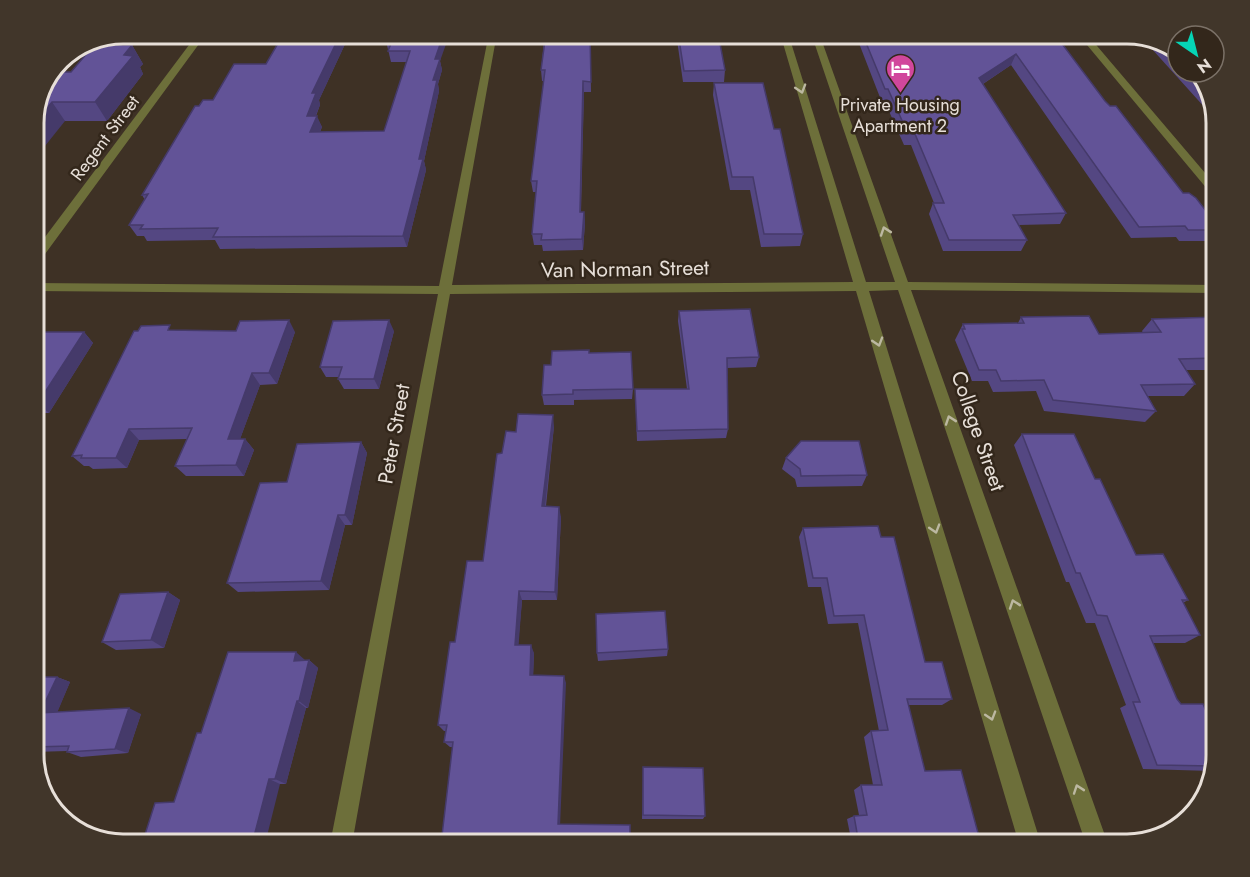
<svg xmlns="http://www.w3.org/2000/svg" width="1250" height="877" font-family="Jost,sans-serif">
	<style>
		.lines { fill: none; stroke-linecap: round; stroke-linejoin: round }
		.minor { fill: #6d6f3a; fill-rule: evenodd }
		.wall { fill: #544782 }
		.shaded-wall { fill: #453a6a }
		.building { fill: #625397; stroke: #453a6a; stroke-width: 1.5 }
		.oneway { stroke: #bcb8a1 }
		.labels { text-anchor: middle; stroke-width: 5; stroke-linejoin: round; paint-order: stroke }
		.far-poi-label { font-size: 18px; fill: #e7dfd8; stroke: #33271b }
		.far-street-label { font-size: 18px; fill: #e7dfd8; stroke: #33271b }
		.street-label { font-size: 21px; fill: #e7dfd8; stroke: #33271b }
		.rim { fill: none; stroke: #e7dfd8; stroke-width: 3 }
	</style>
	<rect width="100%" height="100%" fill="#3e3125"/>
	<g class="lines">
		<path class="minor" d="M198,33H207L37,265L33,266V253Z
			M489,33H497L452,285L853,282L780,33H788L866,282H895L811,33H819L908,282L1217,285V293L911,290L1108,844H1086L898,290L869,291L1041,844H1019L856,291L450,294L352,844H330L438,294L33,291V283L439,286Z
			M1077,33H1086L1217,187V197L1213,196Z"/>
	</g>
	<path class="wall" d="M390,33L440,61L442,70L438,84L439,91L424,161L426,170L407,247L220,249L215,240L147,241L144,236H137L129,225L145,200L142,195L199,106L213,100L266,64L346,42L319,100L320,105L316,116L322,127L320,132L384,131L407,62H391L386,41Z
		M542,33H590L591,92H584L581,212H584L585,223L583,250L543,251L542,245H534L532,234L536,192H533L531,181L544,81H542L541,70L544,42H543Z
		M676,33H718L725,70L724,82H683Z
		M855,33H1054L1105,101L1183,193L1217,225V234L1212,241H1179L1176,237L1131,238L1011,65L983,84L1066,213L1060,224L1019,225L1027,240L1021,251H943L929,214L933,203H934L911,145H904L884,100H881Z
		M1142,38L1178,50V72H1199L1208,83L1216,120Z
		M132,45L143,64L140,67L143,74L107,121H65L33,116L71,72Z
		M714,83L774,129L803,234L800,246L761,247L750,190H730L713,95Z
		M679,311L759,357L756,367L727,368L728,429L726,438L637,441L635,389H687L678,321Z
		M1021,317L1099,334L1143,333L1142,331L1152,319L1217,317V363H1213L1206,370H1186L1195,384L1184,396H1148L1156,411L1145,422L1044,411L1036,391L993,392L988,381H972L955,340L963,324L1018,323Z
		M174,331L295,332L277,384L260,385L240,439H245L254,450L244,476H186L175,466L187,439L139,440L127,468L93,469L89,466H84L72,456Z
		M394,331L379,389H344L338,379L339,377H326L320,367Z
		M84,332L93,343L49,413H33V339Z
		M589,353L633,389L632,399L574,400V405H544L542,395L551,365Z
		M554,426L546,506L561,517L557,600H522L518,645L534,653L533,675L566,683L441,844L453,747H450L444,742L446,731H444L438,725L455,642L483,561L502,453L516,432Z
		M1022,434L1095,479L1136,555L1188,600L1183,603L1200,635L1185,643H1153L1177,699L1217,755L1212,771L1143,769L1120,708L1126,705L1095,623H1086L1069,582H1066L1014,445Z
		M361,442L367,453L352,525H345L329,590L238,592L227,583L287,482Z
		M786,458L867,475L862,486L797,487L795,479L782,469Z
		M803,528L881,537L925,662L952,699L942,705H908L925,771L981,844H852L847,819L854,816L859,815L854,790L861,785H873L864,737L871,731H879L858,623L828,624L821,587H808L799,537Z
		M168,592L180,600L164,648L116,650L102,642Z
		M668,649L667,656L598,661L597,653Z
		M305,660H309L318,668L308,708H306L286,784H280L174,802L201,733Z
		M33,677H57L70,682L57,712L141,714L128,753L81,757L67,752V751L33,752Z
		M643,767L705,816L703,819H642Z"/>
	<path class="shaded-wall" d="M341,33H343L346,42L319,100L320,105L311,127L307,116L312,93Z
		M444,33H450L440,61L442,70L438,84L439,91L424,161L426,170L407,247L403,236L419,159L433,80L435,59Z
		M132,45L143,64L140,67L143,74L107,121L95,102L124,55Z
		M1016,54L1011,65L975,89L979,78Z
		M583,81L584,92L580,223V212Z
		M52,102L65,121L33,161V125Z
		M317,116L322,127L314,143L310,132Z
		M584,212L585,223L583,250L582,239Z
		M289,320L295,332L277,384L269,373Z
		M389,320L394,331L379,389L374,379Z
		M84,332L93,343L49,413L38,403Z
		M252,373L260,385L236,450L228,439Z
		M553,415L554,426L544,516L542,506Z
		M129,429L139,440L127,468L116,458Z
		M245,439L254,450L244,476L236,465Z
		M361,442L367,453L352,525L345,515Z
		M559,507L561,517L557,600L555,592Z
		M338,515L345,525L329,590L321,581Z
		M519,591L522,600L518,653L515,645Z
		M168,592L180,600L164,648L151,640Z
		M531,645L534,653L533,682L530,675Z
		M296,652L305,660L303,668L294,661Z
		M309,660L318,668L308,708L299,701Z
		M564,676L566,683L560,827L558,824Z
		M57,677L70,682L55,718L40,713Z
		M297,701L306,708L286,784L275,779Z
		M129,708L141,714L128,753L115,749Z
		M269,779L280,784L265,844H252Z"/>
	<path class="building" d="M284,33H341L312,93H316L307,116H317L310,132L384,131L410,51H388L392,41H386L390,33H444L435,59H440L433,80H437L419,159H423L403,236L213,237L218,228L140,229L143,225H129L148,194L142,195L195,106H199L203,100H213L234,64H266Z
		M546,33H590L591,82L583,81L580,212H584L582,239L541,240L542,234H532L537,181H531L545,70H541Z
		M678,33H718L725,70L684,71Z
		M862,33H1054L1105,101L1110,106H1116L1183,193H1189L1196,198L1217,225V230H1188L1185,226L1139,227L1016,54L979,78L1066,213L1013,215L1027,240H949L933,203H944L915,134H908L888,89H885Z
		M94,45H132L124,55L133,56L95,102H52L33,125V116L55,72H71Z
		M1166,46L1178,50V59Z
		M1190,72H1199L1208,83L1210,94Z
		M714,83H763L774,129H780L803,234H764L753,177H732Z
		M750,309L759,357L727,358L728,429L637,431L635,389H689L679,311Z
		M1089,316L1099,334L1161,332L1152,319L1217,317V352H1213L1217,358L1179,359L1195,384L1141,385L1156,411L1053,400L1044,380L1001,381L996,370H979L962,329H965L963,324L1024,323L1021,317Z
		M289,320L269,373H252L228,439H245L236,465L175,466L192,428L129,429L116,458H81L82,455L72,456L134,331H138L141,326L170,325L168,330L236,331L240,321Z
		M389,320L374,379H338L342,367H320L333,321Z
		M38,332H84L38,403H33V339Z
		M589,350V353L631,352L633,389L573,390V394L542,395L544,365H551L552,351Z
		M518,414L553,415L542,506L559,507L555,592L519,591L515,645H531L530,675L564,676L558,824L630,825V844H441L453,742H444L447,725H438L450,642H455L467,561H483L497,454L502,453L506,431L516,432Z
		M1022,434H1074L1095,479H1100L1136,555L1163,554L1188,600H1182L1200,635L1150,636L1177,699L1181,704H1203L1217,737V755L1213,766L1157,765L1133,702H1140L1107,616L1097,615L1080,573H1076Z
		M801,441H859L867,475L801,476L800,469L786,458Z
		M361,442L345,515H338L321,581L227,583L260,483L287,482L297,444Z
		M878,526L881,537H894L925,662H942L952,699H907L925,771L961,770L981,844H859L854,816L867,815L861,785H882L871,731L888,730L864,615L834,616L827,578H813L803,528Z
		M168,592L151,640L102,642L120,594Z
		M665,611L668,649L597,653L596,614Z
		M228,652H296L294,661L309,660L299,701H297L275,779H269L252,844H142L155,803L174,802L197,733H201Z
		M33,677H57L40,713L129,708L115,749L67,752L69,746L33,747Z
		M643,767L703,768L705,816L643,815Z"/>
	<defs><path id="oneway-chevron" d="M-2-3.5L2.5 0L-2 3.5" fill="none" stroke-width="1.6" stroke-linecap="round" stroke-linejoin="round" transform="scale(1.5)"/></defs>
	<g class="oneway">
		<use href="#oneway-chevron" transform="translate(801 89) rotate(73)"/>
		<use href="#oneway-chevron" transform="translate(885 231) rotate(-109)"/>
		<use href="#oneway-chevron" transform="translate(878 342) rotate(73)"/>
		<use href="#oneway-chevron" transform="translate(950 420) rotate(-109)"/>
		<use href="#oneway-chevron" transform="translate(935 529) rotate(73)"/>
		<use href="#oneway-chevron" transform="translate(1014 604) rotate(-109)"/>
		<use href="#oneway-chevron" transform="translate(991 716) rotate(73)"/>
		<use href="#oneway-chevron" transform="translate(1078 789) rotate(-109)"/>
	</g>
	<defs>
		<symbol id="hotel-pin" viewBox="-11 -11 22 30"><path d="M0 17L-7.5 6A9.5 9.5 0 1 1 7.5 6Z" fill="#d1479c" stroke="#33271b"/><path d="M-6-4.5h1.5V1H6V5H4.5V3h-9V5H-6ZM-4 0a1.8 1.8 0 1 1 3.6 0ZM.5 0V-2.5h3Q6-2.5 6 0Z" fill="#fff"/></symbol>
	</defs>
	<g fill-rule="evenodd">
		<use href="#hotel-pin" x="884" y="52" width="33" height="45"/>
	</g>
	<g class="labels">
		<g class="far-poi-label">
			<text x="900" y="111">Private Housing<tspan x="900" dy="21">Apartment 2</tspan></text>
		</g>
		<g class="far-street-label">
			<text transform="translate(105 138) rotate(-53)" y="6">Regent Street</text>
		</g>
		<g class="street-label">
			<text transform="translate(625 269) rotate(-1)" y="7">Van Norman Street</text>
			<text transform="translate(978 431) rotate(71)" y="7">College Street</text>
			<text transform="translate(394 434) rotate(-80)" y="7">Peter Street</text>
		</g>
	</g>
	<path d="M0 0H1250V877H0ZM123 44H1127A79 79 0 0 1 1206 123V755A79 79 0 0 1 1127 834H123A79 79 0 0 1 44 755V123A79 79 0 0 1 123 44Z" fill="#41362a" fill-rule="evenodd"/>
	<path class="rim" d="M123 44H1127A79 79 0 0 1 1206 123V755A79 79 0 0 1 1127 834H123A79 79 0 0 1 44 755V123A79 79 0 0 1 123 44Z"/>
	<g transform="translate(1196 54) rotate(145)"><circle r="28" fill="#33271b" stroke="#7b7167" stroke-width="1.5"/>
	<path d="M0-4.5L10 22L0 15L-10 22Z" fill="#06d5b6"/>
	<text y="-9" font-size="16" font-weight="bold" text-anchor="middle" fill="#e7dfd8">N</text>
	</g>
</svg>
